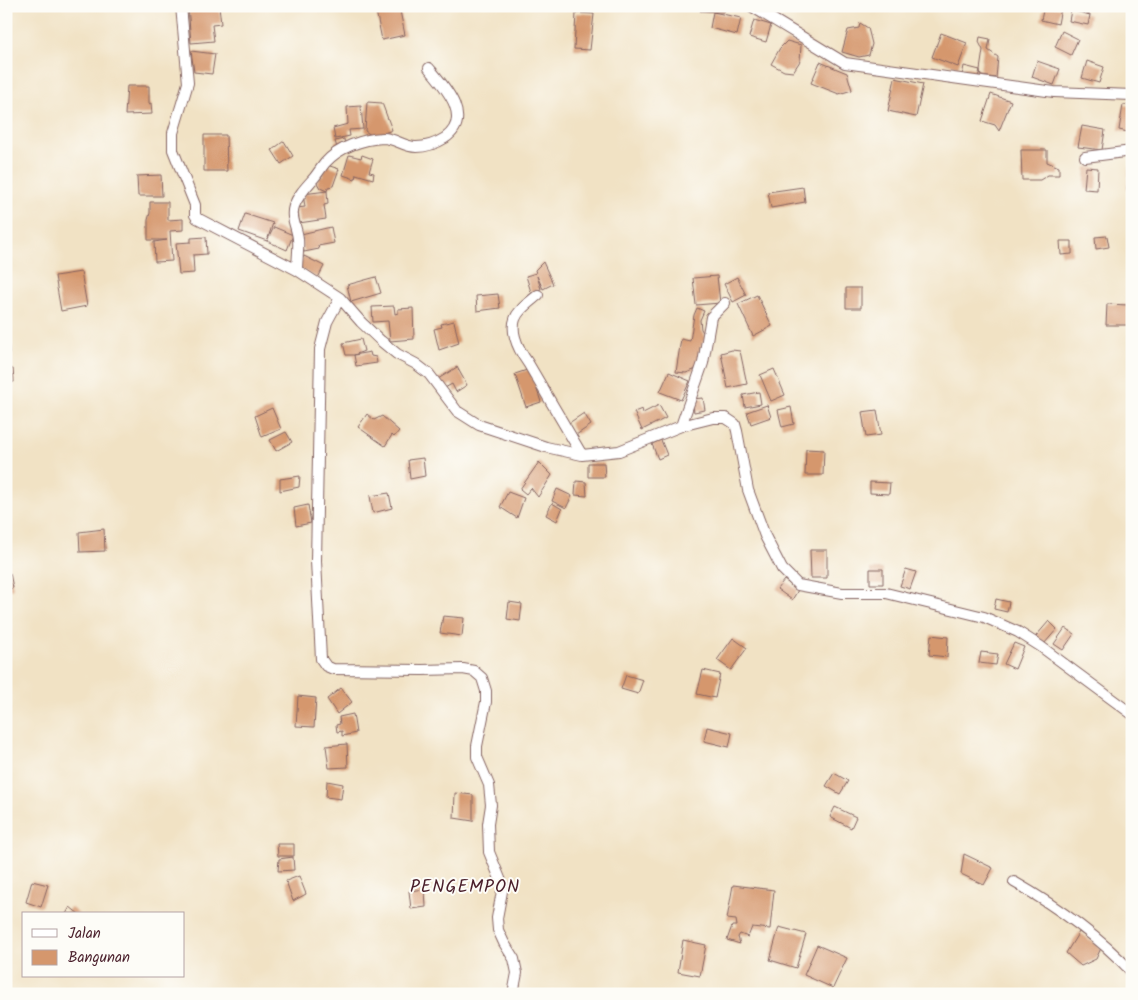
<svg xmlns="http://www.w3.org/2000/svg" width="1138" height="1000" font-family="Kalam,sans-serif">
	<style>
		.building { fill: #d5976d }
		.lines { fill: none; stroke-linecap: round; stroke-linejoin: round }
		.street-casing { stroke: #846361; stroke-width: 12 }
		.street { stroke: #fff; stroke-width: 10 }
		.labels { text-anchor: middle; stroke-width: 4; stroke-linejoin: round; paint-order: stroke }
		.quarter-label { font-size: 18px; letter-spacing: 1px; fill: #4a1f2b; stroke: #fdfcf7 }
	</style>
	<rect width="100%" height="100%" fill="#fdfcf7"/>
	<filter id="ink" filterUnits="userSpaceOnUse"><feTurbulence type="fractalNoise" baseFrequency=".02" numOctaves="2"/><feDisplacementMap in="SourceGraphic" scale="10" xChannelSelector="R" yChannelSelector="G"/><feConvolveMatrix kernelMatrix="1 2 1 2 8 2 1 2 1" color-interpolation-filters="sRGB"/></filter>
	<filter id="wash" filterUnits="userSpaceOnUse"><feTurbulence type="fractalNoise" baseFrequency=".0096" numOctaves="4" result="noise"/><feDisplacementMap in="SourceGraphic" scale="20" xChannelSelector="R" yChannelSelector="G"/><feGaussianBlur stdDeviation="1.12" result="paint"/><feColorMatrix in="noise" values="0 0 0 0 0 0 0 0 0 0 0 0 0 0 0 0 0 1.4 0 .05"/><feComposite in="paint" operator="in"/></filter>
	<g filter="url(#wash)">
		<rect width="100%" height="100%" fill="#f1e2c4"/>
		<g id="blocks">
			<path class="building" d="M188,6H219L221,24L212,25L214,41L191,43Z
				M375,6H399L405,35L382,40Z
				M702,6H724V12L700,11Z
				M1044,6L1061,8L1058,24L1041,20Z
				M1071,10L1090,15L1088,25L1069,21Z
				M713,12L741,18L737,35L710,28Z
				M576,13L594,14L590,50L574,49Z
				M754,20L771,25L766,42L749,37Z
				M860,23L868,28L872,44L869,55L859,57L842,52L848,30L859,28Z
				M1062,31L1078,39L1071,55L1055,47Z
				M941,33L967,43L958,67L932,57Z
				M980,37L990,39L988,50L998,57L996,78L981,76L980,70L983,50L979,42Z
				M787,41L801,45L800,61L793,72L784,71L771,64L780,48Z
				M191,51L215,54L212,74L194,72Z
				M1037,61L1060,69L1054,85L1032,77Z
				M1087,61L1104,67L1099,83L1082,78Z
				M820,62L847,73L852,90L839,94L811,83Z
				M964,66L980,70L977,81L962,76Z
				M895,78L923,84L916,117L888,111Z
				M127,86H149V104L151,103L152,114L125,115Z
				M991,94L1011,101L999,131L995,125L982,121Z
				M367,102L382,103L392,130L374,137L365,131Z
				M1123,105L1132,106V133L1119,130Z
				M361,106L363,129L349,130L350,136L335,139L333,128L348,124L347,107Z
				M1082,126L1105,130L1102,150L1078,147Z
				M204,135H226L227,171H204Z
				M344,139L345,146L337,148L335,141Z
				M284,141L293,156L281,164L272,150Z
				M1021,150H1047V162L1059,167V175H1048L1040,180H1022Z
				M349,155L361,158L362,155L373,159L369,172L374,173L373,179L356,174L355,179L343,175Z
				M327,165L339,169L333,186L328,187L327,191L320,188L317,183L319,176L322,177Z
				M1129,166H1132V190H1127Z
				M1086,167L1098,168L1097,190L1084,189Z
				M161,175L162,196H138L137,176Z
				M803,187L805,202L771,208L768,192Z
				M327,191L328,204L324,205L326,219L299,223L297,208L305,207L303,194Z
				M150,202H168V220L183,219V230L170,231L172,261L155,262L154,242L167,240H148V220L150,213Z
				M245,214L273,223L267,241L239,231Z
				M274,227L293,235L287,250L267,241Z
				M331,227L334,243L318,246L319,249L304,252L301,234Z
				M1107,236L1109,247L1096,249L1095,237Z
				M206,237L207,254L193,255L194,273L179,274L176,243L191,242V238Z
				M1060,241H1072V254L1061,255Z
				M304,256L324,266L318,278L298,268Z
				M543,262L553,284L543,289L537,276L541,289L531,292L526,276L536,273L535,270Z
				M81,272L87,306L61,311L55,276Z
				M717,276L720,303L696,305L693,278Z
				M376,277L381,293L351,302L347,285Z
				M737,277L746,295L733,302L724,284Z
				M846,288H861V308H846Z
				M498,294L500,308L477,311L476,296Z
				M757,295L772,326L753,336L738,304Z
				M1107,304L1128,305V325H1106Z
				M394,306L395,314L398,313V309L413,308L414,339L390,341L388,321L373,322L372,307Z
				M697,308L704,311L700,320L701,329L706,337L700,348V363L694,370L686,373L676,372L681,339L690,341L694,315Z
				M454,321L459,343L439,350L434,329L442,327L441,324Z
				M6,326L8,333L9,353L6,354Z
				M361,339L364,351L354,355L370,352L371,356L376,357L377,363L356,366L354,355H346L343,343Z
				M732,350L740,351L747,384L728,388L721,353Z
				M457,367L467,385L456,392L452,384L443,389L438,379Z
				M6,369H13L14,382L6,383Z
				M530,369L541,402L526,407L515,374Z
				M774,369L785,395L771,401L760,375Z
				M669,372L690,381L681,400L660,392Z
				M759,392L761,404L745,407L743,395Z
				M703,398L705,410L694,412L692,399Z
				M659,405L666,418L642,430L634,412L642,409L643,413Z
				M767,405L771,417L751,424L747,412Z
				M791,407L794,424L782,427L778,410Z
				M272,408L281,429L262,437L255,416Z
				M877,410L881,435L866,437L862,412Z
				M584,413L591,425L576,435L569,423Z
				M367,414L374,420L382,416L399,431L394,437L392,435L385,446L358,427Z
				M286,432L292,442L276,451L270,440Z
				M661,440L667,455L658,459L652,444Z
				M806,449L824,450L823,475H805Z
				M423,458L425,476L410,479L408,460Z
				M539,462L552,475L538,497L531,488L526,494L520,489Z
				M588,463H604L605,477H588Z
				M300,476L299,487L280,491V479Z
				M576,481L586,482L587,496L575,495Z
				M870,482L890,483L889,494L870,493Z
				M557,489L572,496L566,508L552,501Z
				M508,492L524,498L517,518L500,507Z
				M389,493L392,508L373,513L370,496Z
				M552,503L562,509L557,521L546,515Z
				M308,505L311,523L296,526L294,508Z
				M104,529L105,551L80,552L79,532Z
				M810,550H827V578H811Z
				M870,569H883V584H870Z
				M906,569L916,572L910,589L900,586Z
				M10,573L13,588L6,590V575Z
				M784,580L798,590L792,600L777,589Z
				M996,599L1009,602L1007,612L994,609Z
				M509,602L522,604L520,621L507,619Z
				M443,616L464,618L462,636L440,633Z
				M1049,621L1057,629L1044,644L1036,636Z
				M1065,628L1074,634L1063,650L1054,644Z
				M931,635L948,637L947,657L929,655Z
				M733,638L747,648L731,670L717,660Z
				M1014,643L1024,647L1015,669L1004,664Z
				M981,652L998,654L996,665L979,663Z
				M703,670L720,674L715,698L697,694Z
				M626,675L643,680L638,694L621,689Z
				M341,688L352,702L337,714L327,699Z
				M298,696L316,698L314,727L296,726Z
				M353,714L356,733L342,736V731L337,732L336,725L340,724L339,717Z
				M707,727L732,733L729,747L704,741Z
				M347,744L348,767L329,768L326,746Z
				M834,773L848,781L840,794L826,786Z
				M327,781L343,784L341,799L326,797Z
				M455,793L473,795V821L454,818Z
				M835,807L856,817L851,828L830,817Z
				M277,844H294V856H278Z
				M964,854L993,868L984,885L961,874Z
				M293,857L294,870L278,871L279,859Z
				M299,876L306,894L293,901L286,881Z
				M32,881L48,885L41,907L26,902Z
				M733,885L774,890L770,929L752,927L748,937L740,934L738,937L740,944L727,940L732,926H737L736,920L727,919Z
				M425,889L426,907L411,909L409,891Z
				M70,907L79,914H66Z
				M779,927L806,934L796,968L770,960Z
				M1079,932L1101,948L1096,959L1081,966L1066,953Z
				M683,940L706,945L700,976L678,972Z
				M817,945L847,958L833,988L804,975Z"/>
		</g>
	</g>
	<g filter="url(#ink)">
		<use href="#blocks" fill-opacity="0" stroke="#846361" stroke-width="1"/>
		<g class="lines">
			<defs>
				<path id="street" d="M181,6L188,83L173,133V150L195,205V215L197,218L297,270L340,298L361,322L381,341L397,354L416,364L429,374L457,411L479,425L546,447L582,455L619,451L681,426L713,418H726L735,424L737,431L748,490L765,536L782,569L798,585L842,593H886L984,617L1018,632L1040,646L1132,714
					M751,6L845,63L1054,92L1132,95
					M1085,157L1132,151
					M297,270C297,260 299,249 298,239C297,227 290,218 294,206C298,195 306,187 314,178C318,173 321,168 325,163C339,147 363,139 383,138C395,138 404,147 416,147C426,147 437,143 445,138C474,118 444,86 429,68
					M538,295C532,300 525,305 520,311C506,326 518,349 528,363L582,455
					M340,298L327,322L320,349L316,561L321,659L326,666L333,669L422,670L463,669L474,671L482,678L486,691V702L477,746V757L489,785L491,805L488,824L489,852L503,886L497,918L498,930L504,943L514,959L517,973L513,994
					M681,426L703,363L711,317L725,303
					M1014,882C1056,906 1099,937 1132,972"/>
			</defs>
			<use href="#street" class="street-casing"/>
			<use href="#street" class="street"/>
		</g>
	</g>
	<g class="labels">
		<g class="quarter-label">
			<text x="465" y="892">PENGEMPON</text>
		</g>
	</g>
	<rect width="1138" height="1000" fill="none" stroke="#fdfcf7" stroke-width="25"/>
	<rect x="22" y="912" width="162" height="65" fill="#fdfcf7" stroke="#b5a4a5"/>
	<rect x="32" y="929" width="25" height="8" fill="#ffffff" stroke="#b5a4a5"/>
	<text x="68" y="938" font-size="15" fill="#4a1f2b">Jalan</text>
	<rect x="32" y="950" width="25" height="15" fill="#d5976d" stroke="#b5a4a5"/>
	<text x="68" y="962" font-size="15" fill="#4a1f2b">Bangunan</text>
</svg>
